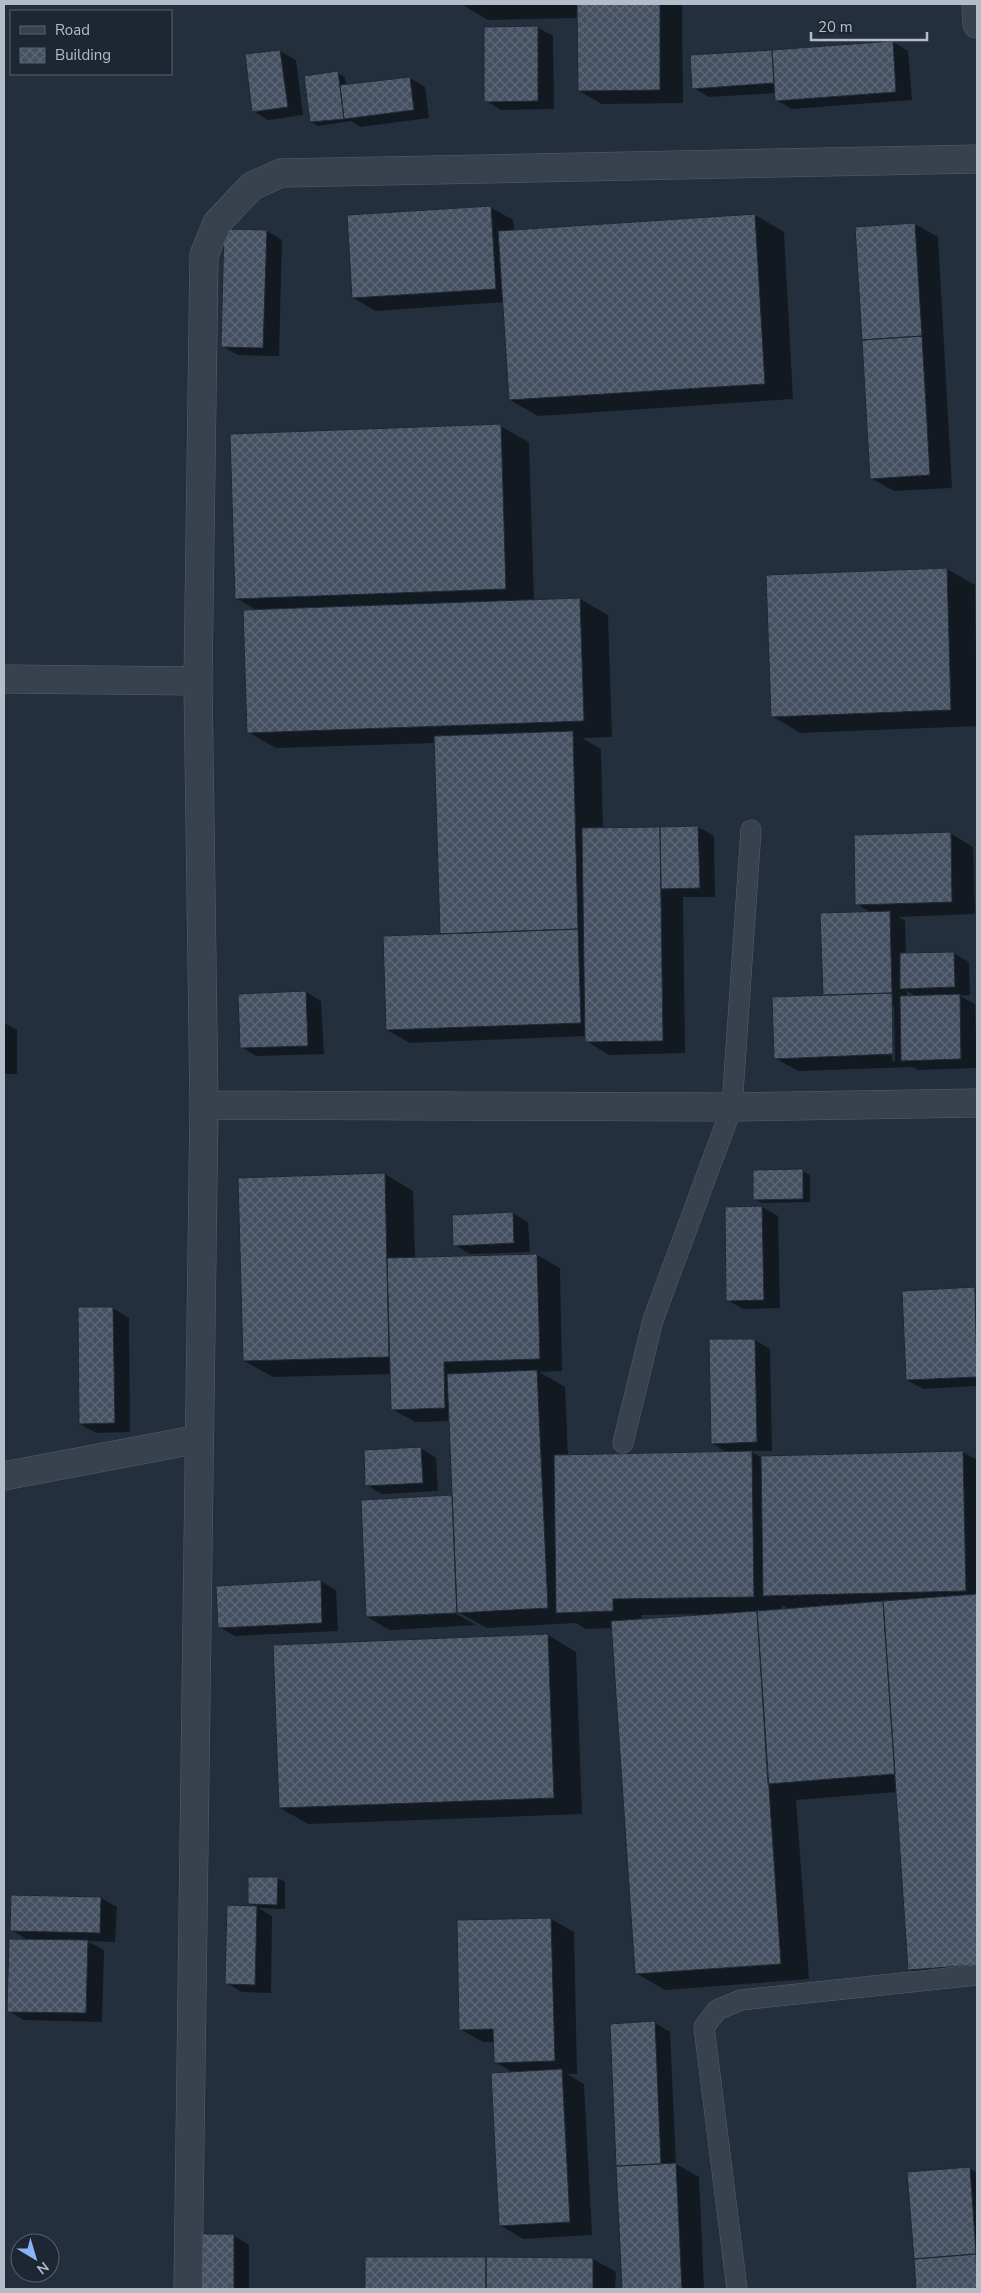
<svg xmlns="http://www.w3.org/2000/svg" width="981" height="2293" font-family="'Nunito Sans',sans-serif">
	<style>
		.shadow { fill: #0007; fill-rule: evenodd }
		.building { fill: url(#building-cross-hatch); stroke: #1f2835 }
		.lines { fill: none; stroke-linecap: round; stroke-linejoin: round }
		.lane-casing { stroke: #565f6c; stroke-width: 21 }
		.street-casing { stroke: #565f6c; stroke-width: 29 }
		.lane { stroke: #38414e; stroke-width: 20 }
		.street { stroke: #38414e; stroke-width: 28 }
	</style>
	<defs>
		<pattern id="building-cross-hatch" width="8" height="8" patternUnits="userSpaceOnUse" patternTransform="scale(1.25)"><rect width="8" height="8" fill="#455162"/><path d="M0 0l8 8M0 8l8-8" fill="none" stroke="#5d6877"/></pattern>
	</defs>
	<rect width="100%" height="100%" fill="#242f3e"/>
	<path class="shadow" d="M461,4H682L683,103L602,104L579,91V18L488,20Z
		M537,27L553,36L554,109L501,110L486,101Z
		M893,42L908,51L912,100L792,109L776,100V93L709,97L694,88Z
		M280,51L296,60L303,115L268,120L253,111Z
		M337,73L345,77L346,86L410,78L425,87L429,118L361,127L351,121L318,126L311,122Z
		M490,207L513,220L514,231L755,215L784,232L793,399L538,416L510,400L504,302L376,311L353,298Z
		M915,224L938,237L952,488L894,491L871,478Z
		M267,231L282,240L279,356L238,355L222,346Z
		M500,426L529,442L534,601L580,599L608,615L612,737L582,738L601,749L603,829L698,827L714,836L715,897H683L685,1053L609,1055L586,1041V1036L410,1043L387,1030L441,935L435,743L276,748L248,732L258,611L236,598Z
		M947,569L975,585L977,726L800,733L772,716Z
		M950,833L973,847L975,914L898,917L905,921L906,955L953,953L969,962L970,995L960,996L975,1004L977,1068L918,1070L913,1067L798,1071L775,1058L824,996L821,914L871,913L857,904ZM907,991L917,997H907ZM891,1006H894L895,1061H892Z
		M306,992L321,1001L324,1054L256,1056L241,1047Z
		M4,1023L17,1030V1074H4Z
		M802,1171L810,1175V1202L762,1203L755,1199Z
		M385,1174L413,1191L415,1258L537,1255L560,1268L562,1371L539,1372L565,1387L568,1456L728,1453L712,1443L755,1340L770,1349L772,1451H750L762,1458L963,1452L977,1460V1982L937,1985L909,1969L897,1792L796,1800L809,1979L665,1990L636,1973L613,1628L586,1629L576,1623L487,1628L452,1609L451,1611L476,1625L390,1630L367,1617L362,1501L453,1497L450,1421L415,1422L392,1409L391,1374L273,1377L244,1361ZM782,1605L789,1609L782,1610ZM698,1614V1616L641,1620L642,1615Z
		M762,1207L778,1216L780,1308L743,1309L727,1300Z
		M512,1213L528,1222L530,1252L470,1254L455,1245Z
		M975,1289L977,1290V1386L923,1389L907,1380Z
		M113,1308L129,1318L130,1432L96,1433L80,1424Z
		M421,1448L436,1458L438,1491L382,1494L366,1485Z
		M320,1581L336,1590L338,1631L235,1636L219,1627Z
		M548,1635L576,1652L582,1814L308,1824L280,1808Z
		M277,1878L285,1882V1909L258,1908L272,1916L271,1993L242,1992L226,1983L255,1907L249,1904Z
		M101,1898L117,1907L115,1942L87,1941L104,1950L102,2022L24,2020L8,2011L28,1940L11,1930Z
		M551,1919L574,1932L577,2074H567L584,2084L592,2235L523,2239L500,2225L514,2073L495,2062L494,2042H483L460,2029L458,1921Z
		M655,2023L670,2032L676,2164L699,2177L704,2289H624L617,2166Z
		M969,2168L977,2173V2289H917L908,2173Z
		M203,2236H234L249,2245V2289H202Z
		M367,2259H593L616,2272L615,2289H367Z"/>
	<path class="building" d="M577,4H660V90L578,91Z
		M538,26V101L484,102V27Z
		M893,41L896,92L775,101L772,50Z
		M280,50L288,107L252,112L245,54Z
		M772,50L774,83L692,89L690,55Z
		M338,71L344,119L310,122L304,76Z
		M410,77L414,110L344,119L340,85Z
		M491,206L496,289L352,298L347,215Z
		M755,214L765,384L509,400L498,231Z
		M915,223L922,336L862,340L855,227Z
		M224,229L267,230L263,348L221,347Z
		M922,336L930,475L870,479L862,340Z
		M501,424L506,589L235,599L230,434Z
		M947,568L951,710L771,717L766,575Z
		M580,598L584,721L247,733L243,610Z
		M573,731L578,929L440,934L434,736Z
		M698,826L700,888L661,889L660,827Z
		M660,827L663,1041L585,1042L582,828Z
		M951,832L952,902L855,905L854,835Z
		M890,911L892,993L823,995L820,913Z
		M578,929L581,1023L386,1030L383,936Z
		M954,952L955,987L900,989V953Z
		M306,991L308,1046L240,1048L238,994Z
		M892,993L893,1054L774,1059L772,997Z
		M960,994L961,1059L901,1061L900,996Z
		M803,1169V1199L753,1200V1170Z
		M385,1173L389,1357L243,1361L238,1178Z
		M762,1206L764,1300L726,1301L725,1207Z
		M513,1212L514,1243L453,1246L452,1215Z
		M537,1254L540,1359L444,1362L445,1408L391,1410L387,1258Z
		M975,1287L977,1377L906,1380L902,1291Z
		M78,1307H113L115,1423L79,1424Z
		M709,1339H755L757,1442L711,1444Z
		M537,1370L548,1608L457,1613L447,1374Z
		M421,1447L423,1483L365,1486L364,1450Z
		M752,1451L754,1597L613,1599V1611L556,1613L554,1455Z
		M963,1451L966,1591L763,1596L761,1456Z
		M452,1495L457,1613L366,1617L361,1500Z
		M321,1580L322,1623L218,1628L216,1586Z
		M977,1594V1965L908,1970L883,1601Z
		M883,1601L895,1774L768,1784L757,1611Z
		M757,1611L781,1964L635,1974L611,1621Z
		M548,1634L554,1798L279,1808L273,1645Z
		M248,1877H278L277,1905L248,1904Z
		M11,1895L101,1897L100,1933L10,1931Z
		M227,1905L257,1906L255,1985L225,1984Z
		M551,1918L555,2061L494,2063L493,2029L459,2030L457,1920Z
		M9,1939L88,1940L86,2013L7,2012Z
		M655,2021L661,2164L616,2166L610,2024Z
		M562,2069L570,2222L499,2226L491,2073Z
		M676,2163L682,2289H622L616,2166Z
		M970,2167L976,2254L914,2259L907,2172Z
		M202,2234H234V2289H201Z
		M976,2254L977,2289H916L914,2259Z
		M365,2257H486V2289H365Z
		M486,2257L593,2258V2289H486Z"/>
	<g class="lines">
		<defs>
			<path id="lane" d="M623,1443L653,1320L732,1107L751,830
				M737,2289L704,2027L717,2010L741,2000L977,1975"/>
			<path id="street" d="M976,4L977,24
				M4,679L198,681
				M204,1105L732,1107L977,1103
				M4,1476L199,1439
				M188,2289L204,1105L198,681L204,255L217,223L252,186L281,173L977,159"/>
		</defs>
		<use href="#lane" class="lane-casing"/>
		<use href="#street" class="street-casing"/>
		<use href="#lane" class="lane"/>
		<use href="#street" class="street"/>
	</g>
	<rect width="981" height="2293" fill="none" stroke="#b4bcc9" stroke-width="10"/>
	<rect x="10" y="10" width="162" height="65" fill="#1d2633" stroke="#59626f"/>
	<rect x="20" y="26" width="25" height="8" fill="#38414e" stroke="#59626f"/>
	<text x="55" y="35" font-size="15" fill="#b4bcc9">Road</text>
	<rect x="20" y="48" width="25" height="15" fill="url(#building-cross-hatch)" stroke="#59626f"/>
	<text x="55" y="60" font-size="15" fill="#b4bcc9">Building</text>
	<g transform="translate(35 2258) rotate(142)"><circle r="24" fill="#1d2633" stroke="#59626f"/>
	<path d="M0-4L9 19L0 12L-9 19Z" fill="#8ab4f8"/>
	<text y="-8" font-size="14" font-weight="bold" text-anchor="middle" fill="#b4bcc9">N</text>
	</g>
	<path d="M811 32v8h116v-8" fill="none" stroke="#b4bcc9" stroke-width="2.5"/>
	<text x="818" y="32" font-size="15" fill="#b4bcc9" stroke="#1d2633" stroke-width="4" paint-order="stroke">20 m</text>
</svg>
